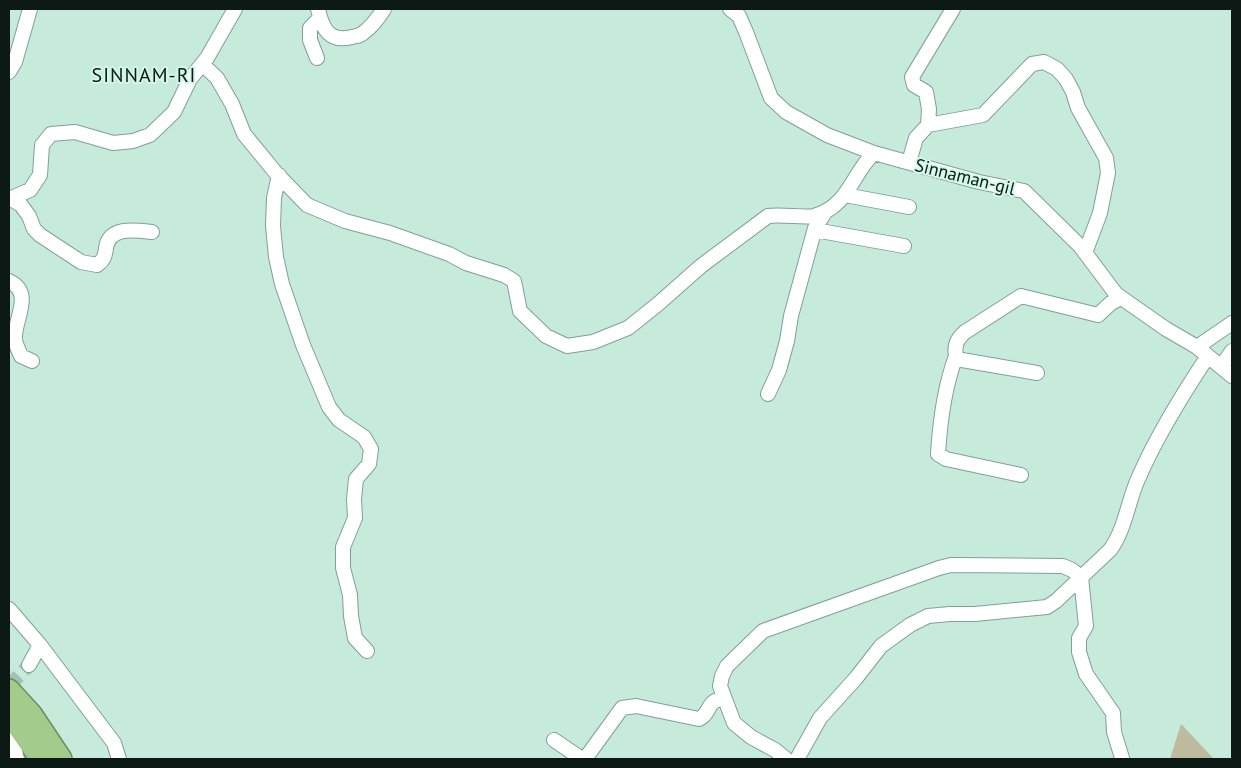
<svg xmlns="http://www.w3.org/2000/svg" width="1241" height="768" font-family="'PT Sans',sans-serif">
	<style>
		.green { fill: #beba9d }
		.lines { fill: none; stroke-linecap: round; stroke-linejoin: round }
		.minor-tunnel { stroke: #a2c1b3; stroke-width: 14; stroke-dasharray: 14 7; stroke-linecap: butt }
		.minor-casing { stroke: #7fa192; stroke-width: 16 }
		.highway-casing { stroke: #6e8d61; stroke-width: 24 }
		.minor { stroke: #fff; stroke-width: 14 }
		.highway { stroke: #a3cb8b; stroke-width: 21 }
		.labels { text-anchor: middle; stroke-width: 4; stroke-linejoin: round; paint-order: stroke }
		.street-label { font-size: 18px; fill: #0c1914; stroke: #d4f8e8 }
		.quarter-label { font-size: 20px; letter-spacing: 1px; fill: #0c1914; stroke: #d4f8e8 }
	</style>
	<rect width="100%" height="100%" fill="#c7ebdb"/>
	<path class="green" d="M1181,724L1214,759H1170Z"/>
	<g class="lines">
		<path class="minor-tunnel" d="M9,686L29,665"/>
		<defs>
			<path id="minor" d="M318,9C322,28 329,43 352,37C356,36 360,36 363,33C372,27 378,18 384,9
				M730,9L739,16L746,32L771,98L786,112L827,135L874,153L979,182L1024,191L1080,246L1116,294L1166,329L1197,347L1232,376
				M317,58L310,40V28L320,18
				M202,64L217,78L232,104L244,134L276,173L307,205L345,221L390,233L449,254L466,263L504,275L514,281L520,311L546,336L567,346L593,342L628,328L658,304L701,266L768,216C781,214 805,218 814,216C849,206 851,175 874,153
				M9,72L15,62L30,9
				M928,125L929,109L926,92L914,85L912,77L953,9
				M909,162L916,138L928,125L983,115L1032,64L1044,62L1057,69L1066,79L1073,92L1078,108L1106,158L1108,173L1100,213L1085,253
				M279,175L274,198L273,226L276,257L282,284L303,345L329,407L339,420L364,437L371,449L369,464L356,479L354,499L355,518L343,547V568L350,595L351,616L355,638L367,651
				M845,195L909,207
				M9,199L30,190L40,175L42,145L51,134L75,132L113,143L133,141L150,135L174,112L190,79L207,58L235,9
				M11,199L21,205L29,216L34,229L40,235L81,262L97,265C104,260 105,256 106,248C109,226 135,230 152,232
				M815,230L904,246
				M9,281C35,293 13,321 15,340C16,345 19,351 21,356L32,361
				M1197,347L1232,323
				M956,356C944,388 940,421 938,454L946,459L1021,475
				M1221,367L1232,351
				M1037,373L962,360L956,356C954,345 957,339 965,332L1021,296L1098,315L1111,303L1121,298
				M768,394L779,370L787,341L791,316L815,228L826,211
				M9,609L40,645L114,743L119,759
				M29,665L40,645
				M9,735L12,738L17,759
				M554,740L582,759
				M585,759L622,708L636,706L699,719C712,713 705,700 724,699
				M786,759L775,750L751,737L734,723L720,686L722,676L727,666L763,631L939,568L951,565L1063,566L1072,570L1081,577L1086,626L1079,638V652L1086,674L1113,713L1114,732L1122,758
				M797,759L820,718L856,678L881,646L910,625L928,616L950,614H975L1047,607L1056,601L1110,550C1125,530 1128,501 1138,479C1157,435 1182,395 1208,356"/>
			<path id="highway" d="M9,690L31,714L61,759
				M9,713L41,759"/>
		</defs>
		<use href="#minor" class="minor-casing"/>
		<use href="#highway" class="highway-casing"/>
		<use href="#minor" class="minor"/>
		<use href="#highway" class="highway"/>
	</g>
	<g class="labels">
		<g class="street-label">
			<text transform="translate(965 177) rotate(14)" y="6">Sinnaman-gil</text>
		</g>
		<g class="quarter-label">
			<text x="144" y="82">SINNAM-RI</text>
		</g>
	</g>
	<rect width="1241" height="768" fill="none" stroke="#0c1914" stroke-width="20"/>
</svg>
